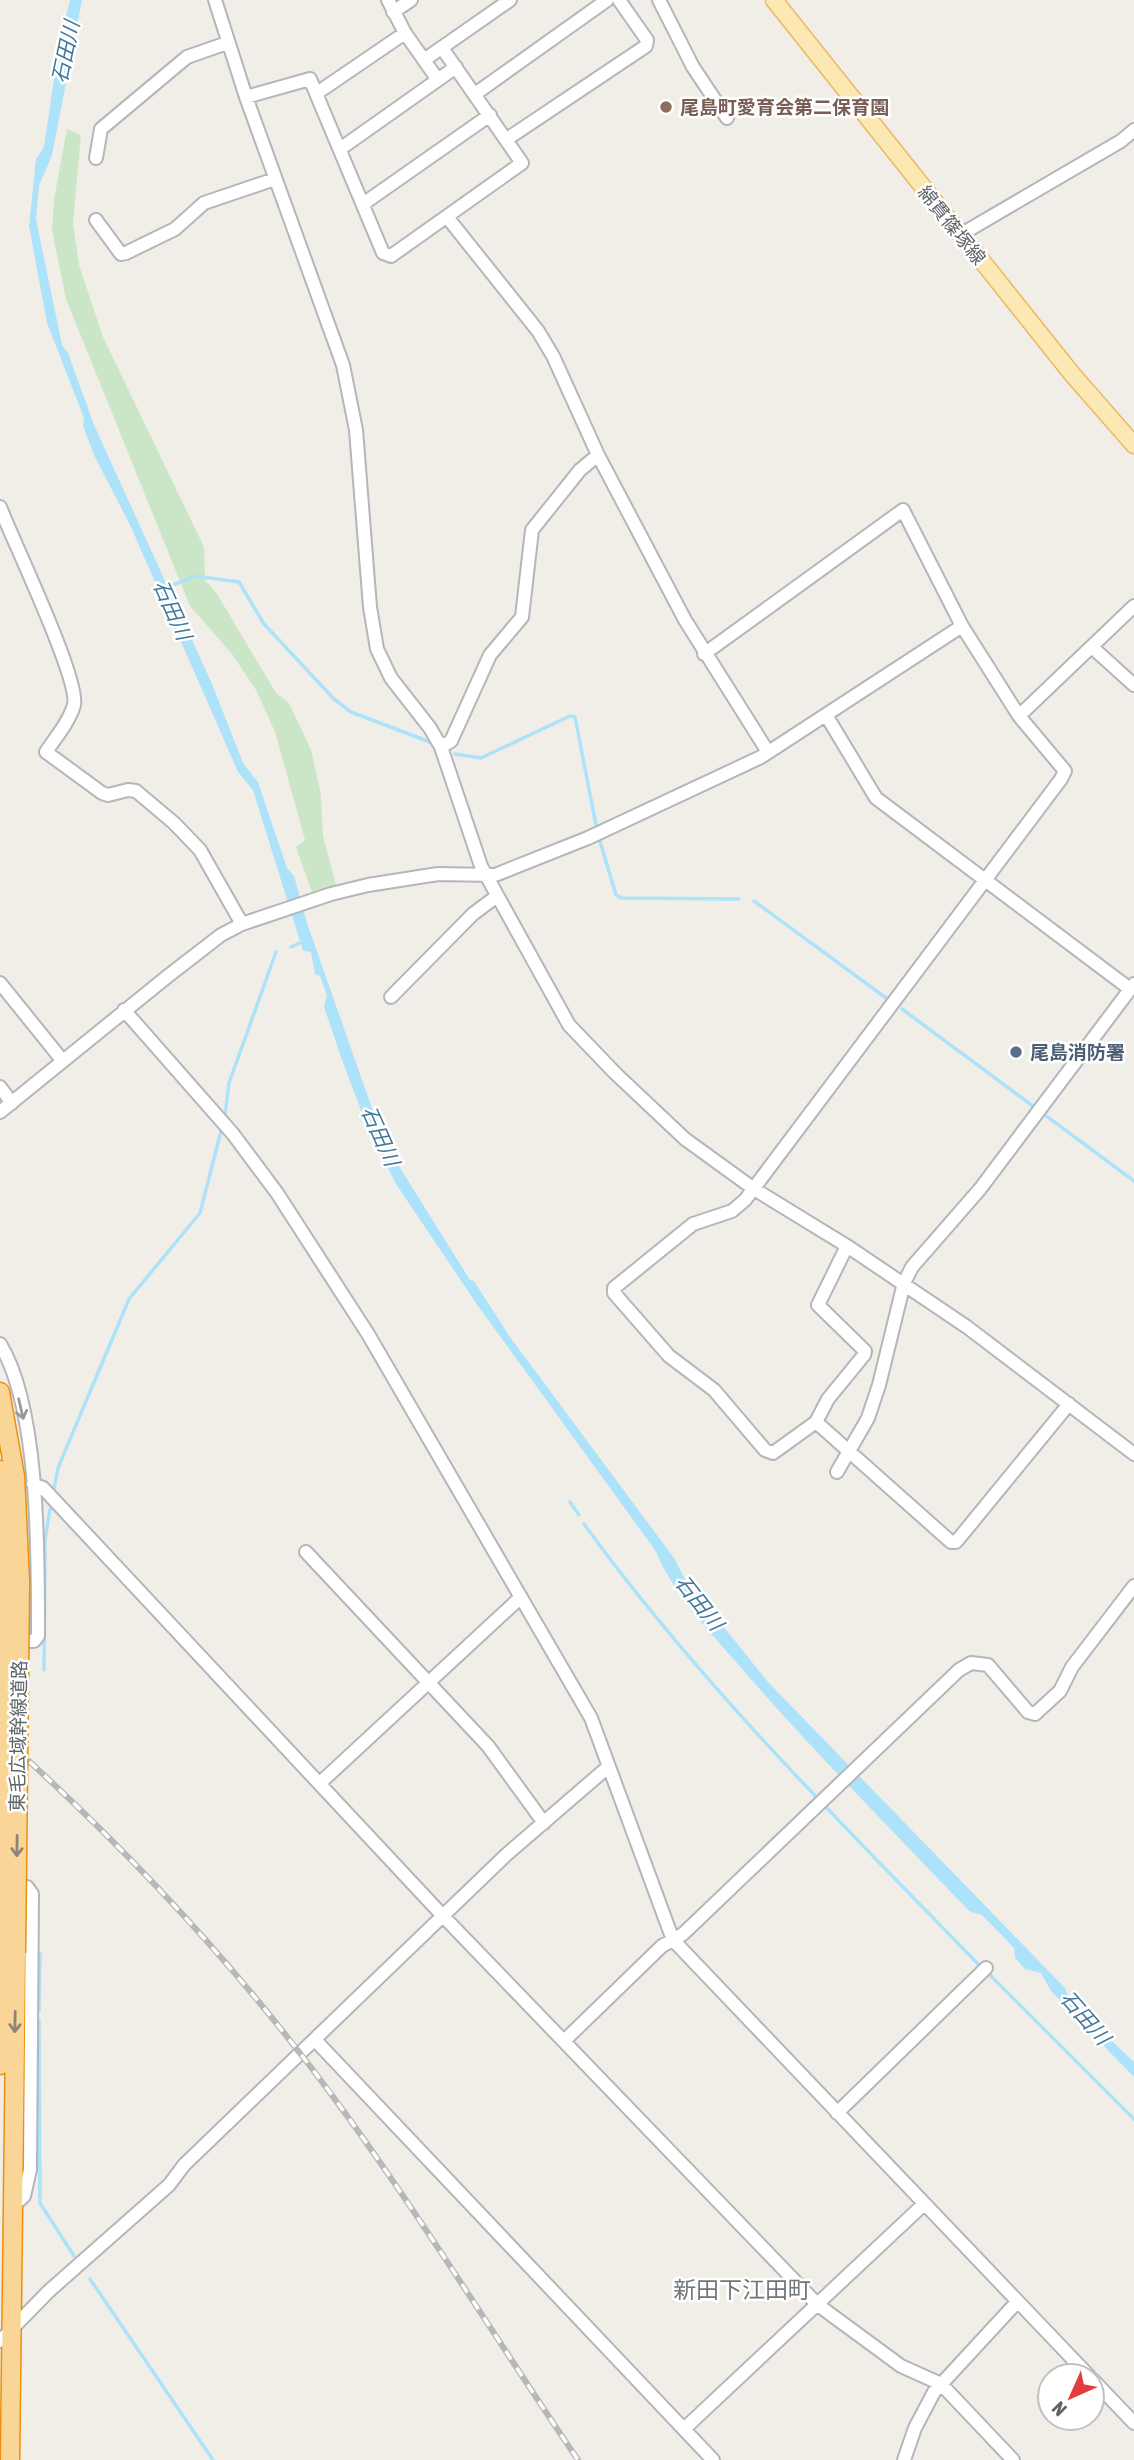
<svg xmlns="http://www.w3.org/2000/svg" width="1134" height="2460" font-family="'Asap Condensed','Noto Sans JP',sans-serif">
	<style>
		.green { fill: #cae6c6 }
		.water { fill: #ade2fb }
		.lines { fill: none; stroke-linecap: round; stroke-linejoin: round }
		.stream { stroke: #ade2fb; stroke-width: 3.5 }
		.minor-casing { stroke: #b3b6ba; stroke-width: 16 }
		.major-casing { stroke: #ecb866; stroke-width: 19 }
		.highway-casing { stroke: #ee8f0a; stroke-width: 21 }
		.minor { stroke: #fff; stroke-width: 12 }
		.major { stroke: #fce8b2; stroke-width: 16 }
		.highway { stroke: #f9d697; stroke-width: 18 }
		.rail-casing { stroke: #b6b7b8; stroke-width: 6 }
		.rail { stroke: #fff; stroke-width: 3.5; stroke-dasharray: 10; stroke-linecap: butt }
		.highway-bridge-casing { stroke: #ee8f0a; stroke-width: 21; stroke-linecap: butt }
		.highway-bridge { stroke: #f9d697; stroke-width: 18 }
		.oneway { stroke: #979a9d }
		.oneway2 { stroke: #8d8676 }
		.education-dot { fill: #8d6e63; stroke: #fff; stroke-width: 2.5 }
		.service-dot { fill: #5c6f8a; stroke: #fff; stroke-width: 2.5 }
		.labels { text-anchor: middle; stroke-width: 5; stroke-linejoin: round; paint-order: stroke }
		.education-label { font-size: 19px; font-weight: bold; fill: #785e54; stroke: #fff; text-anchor: start }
		.street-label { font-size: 19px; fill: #5f6468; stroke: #fff }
		.service-label { font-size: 19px; font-weight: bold; fill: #4e5e75; stroke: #fff; text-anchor: start }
		.water-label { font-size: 21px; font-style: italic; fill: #43789d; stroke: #fff }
		.quarter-label { font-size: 23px; fill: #707679; stroke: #fff }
	</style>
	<rect width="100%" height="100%" fill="#f1eee8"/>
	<path class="green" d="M67,129L81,135L73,223L79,265L103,337L204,547L205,580L217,594L276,693L289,703L311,750L321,795L323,836L336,885L312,892L296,847L305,840L275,732L256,690L232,654L190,606L66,299L52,230L54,199Z"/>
	<path class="water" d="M70,0H82L52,155L39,186L36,219L62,345L68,353L94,425L212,684L243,763L258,782L287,868L294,876L307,923L373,1111L397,1163L470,1280L474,1281L510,1337L674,1558L685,1579L768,1682L1065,1988L1070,2001L1134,2062V2077L1051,1991L1041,1973L1025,1969L1015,1958L1014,1948L982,1915L969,1911C893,1831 815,1753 743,1670C711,1633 674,1595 655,1550L478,1306L396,1184L367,1126L341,1057L324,1007L327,995L320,976L315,974L311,952L303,951L253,790L238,772L131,527L94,455L83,426L84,418L47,323L29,226L36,159L44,147L59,45Z"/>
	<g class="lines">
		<path class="stream" d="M163,589L195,576L239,582L264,624L334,699L351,712L430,742
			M455,754L481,758L570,716L575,717L597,830
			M599,838L616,895L621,898L739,899
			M754,901L886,998
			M291,947L302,942
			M902,1009L1134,1181
			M225,1115L229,1083L276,952
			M54,1489L58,1468L129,1299L200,1213L221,1131
			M570,1502L579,1515
			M584,1524C700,1684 841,1823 979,1965
			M44,1670L45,1540L50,1509
			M990,1975L1134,2119
			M39,2011L40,1953
			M39,2020L40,2203L74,2256
			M90,2279L213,2460"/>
		<defs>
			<path id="minor" d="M215,0L246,97L343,365L356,430L370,607L377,649L391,678L430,728L441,747L481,866L569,1025L615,1073L685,1139L754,1189L847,1246L967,1327L1134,1454
				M388,0L405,33L438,80
				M659,0L693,67L727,118
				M393,12L411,0
				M424,60L510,0
				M317,93L405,33
				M475,94L607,0
				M246,97L310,79L383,253L391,256L522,163L442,48
				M507,139L646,46L647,40L619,0
				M340,149L456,67
				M96,158L101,129L187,57L227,43
				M363,204L490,115
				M447,217L538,331L553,356L598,455L685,620L768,752
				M96,220L121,254L126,253L175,229L204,203L275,179
				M960,235L1121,141L1134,130
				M0,507C13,541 80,680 74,705C69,722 56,737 46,752L102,793L108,795L128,790L136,791L174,823L200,850L242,924
				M1093,648L1134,685
				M704,654L903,510L962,626
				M826,715L876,798L1130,989
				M1019,716L1134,606
				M441,747L451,741L490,655L522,617L532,530L580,470L598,455
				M0,983L62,1060
				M391,997L473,914L497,896
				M124,1010L233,1134L277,1193L368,1334L591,1718L673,1940L1089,2376
				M0,1087L12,1103
				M0,1112L168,976L221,935L242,924L331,894L368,885L438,874L495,875L588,838L761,757L962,626L1019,716L1065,771L1061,779L745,1200L732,1211L693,1224L614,1288V1293L669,1356L714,1390L765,1450L773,1453L816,1422L828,1399L864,1355L865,1351L818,1305L847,1246
				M0,1344C40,1409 38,1559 38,1636L34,1641H12
				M816,1422L951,1542H956L1069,1404
				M837,1472L868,1418L879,1385L904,1283L912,1267L980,1189L1134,984
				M33,1484L43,1488L443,1916L818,2305L901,2366L941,2384L1013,2460
				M306,1552L488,1746L544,1823
				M320,1783L521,1597
				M12,1885L27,1887L32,1894L30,2170L24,2196L13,2206
				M565,2040L662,1946L683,1934L959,1670L971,1663L988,1665L1028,1712L1035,1714L1060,1691L1072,1667L1134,1586
				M316,2041L713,2460
				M837,2113L986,1968
				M0,2341L49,2291L169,2185L184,2165L506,1855L608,1767
				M1092,2379L1134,2423
				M684,2429L924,2204
				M904,2460L915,2428L934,2392L1017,2302"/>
			<path id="major" d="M774,0L1072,374L1134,445"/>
			<path id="highway" d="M0,1392L15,1476L20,1581
				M0,1470L6,1534V1581
				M0,2065L1,1953
				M10,2460L16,1953"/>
		</defs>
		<use href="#minor" class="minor-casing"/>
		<use href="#major" class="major-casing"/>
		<use href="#highway" class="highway-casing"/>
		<use href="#minor" class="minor"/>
		<use href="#major" class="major"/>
		<use href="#highway" class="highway"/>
		<defs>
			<path id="rail" d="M0,1735C127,1848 246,1976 345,2113C427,2226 500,2345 578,2460"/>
		</defs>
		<use href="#rail" class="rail-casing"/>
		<use href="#rail" class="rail"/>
		<defs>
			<path id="highway-bridge" d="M1,1953L6,1581
				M16,1953L20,1581"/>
		</defs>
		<use href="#highway-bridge" class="highway-bridge-casing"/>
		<use href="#highway-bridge" class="highway-bridge"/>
	</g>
	<defs><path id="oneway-shaft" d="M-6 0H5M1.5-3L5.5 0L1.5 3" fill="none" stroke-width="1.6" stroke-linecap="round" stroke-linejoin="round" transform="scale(1.75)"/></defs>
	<use class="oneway" href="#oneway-shaft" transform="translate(21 1409) rotate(77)"/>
	<g class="oneway2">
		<use href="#oneway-shaft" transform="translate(17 1846) rotate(91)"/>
		<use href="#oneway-shaft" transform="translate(15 2022) rotate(91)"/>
	</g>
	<circle class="education-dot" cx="666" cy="107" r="7"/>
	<circle class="service-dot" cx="1016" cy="1052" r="7"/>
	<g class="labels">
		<g class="education-label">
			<text x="680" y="114">尾島町愛育会第二保育園</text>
		</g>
		<g class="street-label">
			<text transform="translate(952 225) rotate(51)" y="7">綿貫篠塚線</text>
			<text transform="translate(18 1736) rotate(-89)" y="7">東毛広域幹線道路</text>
		</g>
		<g class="service-label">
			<text x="1030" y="1059">尾島消防署</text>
		</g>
		<g class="water-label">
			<text transform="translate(66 52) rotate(-78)" y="7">石田川</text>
			<text transform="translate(172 610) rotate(66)" y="7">石田川</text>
			<text transform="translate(380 1136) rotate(66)" y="7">石田川</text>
			<text transform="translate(699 1603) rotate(52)" y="7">石田川</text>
			<text transform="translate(1085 2018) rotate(49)" y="7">石田川</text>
		</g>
		<g class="quarter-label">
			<text x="742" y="2298">新田下江田町</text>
		</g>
	</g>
	<g transform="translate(1071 2397) rotate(225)"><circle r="33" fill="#ffffff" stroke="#bfc1c3" stroke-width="2"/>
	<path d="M0-5L12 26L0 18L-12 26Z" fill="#e23c41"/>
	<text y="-10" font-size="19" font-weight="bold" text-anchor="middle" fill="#5f6468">N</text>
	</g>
</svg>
